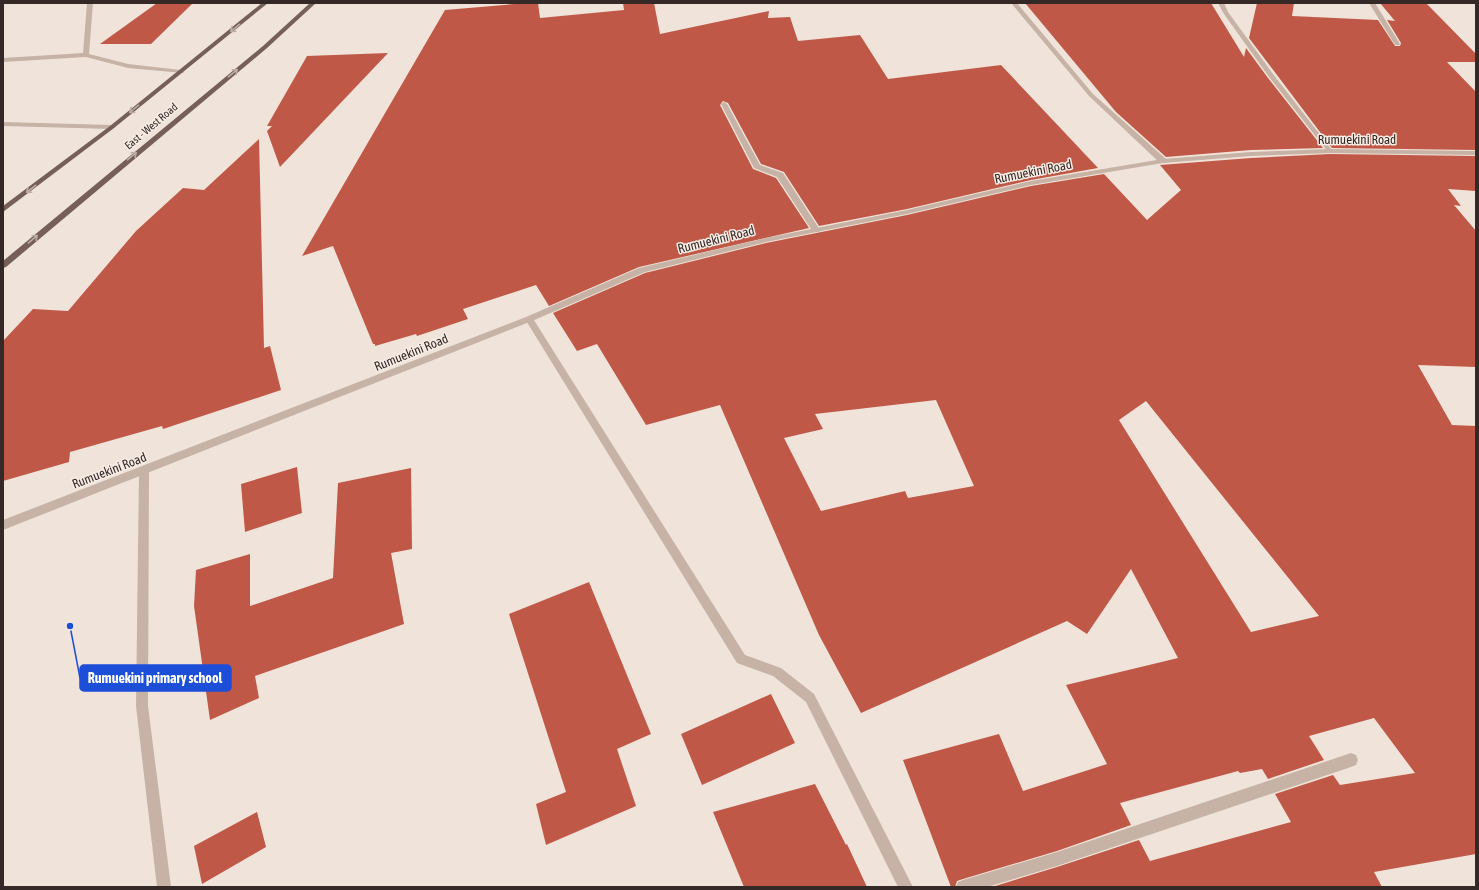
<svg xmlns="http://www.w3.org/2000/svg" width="1479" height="890" font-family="'Asap Condensed',sans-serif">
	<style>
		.building { fill: #c05847; fill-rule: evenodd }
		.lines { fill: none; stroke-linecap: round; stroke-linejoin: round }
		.minor { fill: #c7b2a6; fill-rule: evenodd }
		.tertiary { fill: #c7b2a6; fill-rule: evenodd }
		.primary { fill: #755f58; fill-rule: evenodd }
		.oneway { stroke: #bdada6 }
		.labels { text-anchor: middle; stroke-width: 3; stroke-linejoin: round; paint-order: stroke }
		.far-street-label { font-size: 11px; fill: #342927; stroke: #f8ede5 }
		.street-label { font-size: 13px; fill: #342927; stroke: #f8ede5 }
		.leader { fill: none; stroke: #1d4ed8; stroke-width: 1.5 }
		.callout-dot { fill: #1d4ed8; stroke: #f8ede5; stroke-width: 1.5 }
		.callout { fill: #1d4ed8; stroke: #1d4ed8; stroke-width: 1.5 }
		.callout-label { font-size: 14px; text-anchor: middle; font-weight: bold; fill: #fff }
	</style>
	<rect width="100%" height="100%" fill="#f0e3d9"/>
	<path class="building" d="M157,3H193L151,44H100Z
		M526,3H538L540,18L624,10L623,3H654L660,34L769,11L768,18L790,17L798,41L860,35L888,79L1001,65L1098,168L1031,180L907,209L819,226L784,172L761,164L728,103L723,101L720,105L753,169L776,178L809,228L639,267L549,306L536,285L463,309L468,319L417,336L416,334L375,346V344H373L333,246L302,256L445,10Z
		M1025,3H1211L1244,57L1246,48L1268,78L1323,148L1251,150L1166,157L1116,112Z
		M1257,3H1294L1292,16L1378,20L1395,46H1400L1401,43L1387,20L1395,21L1380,3H1426L1476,54V62H1447L1476,92V150L1332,148L1249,38Z
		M388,53L280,167L267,131L272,126H267L307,56Z
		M259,139L264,348L270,346L281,390L163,429L162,426L70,452L69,462L3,481V341L33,309L68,311L136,231L183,188L204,190Z
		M1330,154L1476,156V191L1448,189L1461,206L1454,205L1476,231V367L1418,365L1452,425L1476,426V854L1374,872L1382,887H992L1057,867L1139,840L1150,861L1291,822L1275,794L1333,775L1340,785L1415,773L1374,718L1309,736L1324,760L1268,779L1262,769L1240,773L1238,771L1120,803L1131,825L1057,851L963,879L957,881L955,887H951L903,760L999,734L1023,791L1107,764L1066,685L1178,658L1131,569L1087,634L1067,621L861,713L819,635L720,405L646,425L597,344L577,351L553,313L645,273L766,243L907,215L1031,186L1104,174L1147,220L1181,190L1160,165L1251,158ZM936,400L974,486L908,498L905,491L821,511L784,438L823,429L815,414ZM1146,401L1319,616L1251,632L1119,420Z
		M297,467L302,513L245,532L241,484Z
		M411,468L412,549L391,553L404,624L255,676L259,698L210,720L194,606L196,570L250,554V606L333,578L338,483Z
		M589,582L651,734L617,749L636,806L546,845L536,804L566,792L509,614Z
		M771,694L795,743L702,785L681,734Z
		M815,784L846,845L847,844L867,887H744L713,812Z
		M257,812L266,847L202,884L194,846Z"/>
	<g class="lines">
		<path class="minor" d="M87,3H93L89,54L128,64L181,70L184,72L183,73L128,68L86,57L3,62V58L83,53Z
			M1011,3H1017L1093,94L1166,159V163H1160L1089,96Z
			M1218,3H1224L1228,12L1273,74L1332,150V152H1328L1269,77L1224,14Z
			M1369,3H1375L1400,44L1399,45H1395Z
			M724,102L727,104L760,165L783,173L820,230L819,232H813L777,177L754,168L721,104Z
			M3,122L112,125L115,127L112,129L3,126Z
			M529,316L532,317L745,655L781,668L814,694L913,887H898L806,702L773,676L737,663L525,319Z
			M144,467L148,468L149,471L148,706L171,887H157L136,706L139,471L140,468Z
			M1351,753L1356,755L1358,760L1356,765L1351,767L1057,866L987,887H956L958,882L963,880L1057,852Z"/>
		<path class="tertiary" d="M1330,149L1476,151V155L1330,153L1251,156L1163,163L1031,185L907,214L766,242L645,272L532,321L3,530V520L526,317L639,268L766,238L907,210L1031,181L1163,159L1251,152Z"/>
		<path class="primary" d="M262,3H268L114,128L3,212V206L110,126Z
			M310,3H316L267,48L6,267L3,268V261L263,46Z"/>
	</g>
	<defs><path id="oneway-shaft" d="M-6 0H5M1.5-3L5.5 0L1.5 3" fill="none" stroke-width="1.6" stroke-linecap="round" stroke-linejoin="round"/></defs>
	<g class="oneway">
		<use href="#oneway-shaft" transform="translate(235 28) rotate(141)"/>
		<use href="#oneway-shaft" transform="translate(233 73) rotate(-39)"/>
		<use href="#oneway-shaft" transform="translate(134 109) rotate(141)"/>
		<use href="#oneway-shaft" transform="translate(132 156) rotate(-40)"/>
		<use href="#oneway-shaft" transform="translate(31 189) rotate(143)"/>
		<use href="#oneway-shaft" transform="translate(33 239) rotate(-40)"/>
	</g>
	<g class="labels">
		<g class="far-street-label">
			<text transform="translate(151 126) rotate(-40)" y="4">East - West Road</text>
		</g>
		<g class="street-label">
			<text x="1357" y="144">Rumuekini Road</text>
			<text transform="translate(1033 171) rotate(-11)" y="5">Rumuekini Road</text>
			<text transform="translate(716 239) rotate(-14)" y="5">Rumuekini Road</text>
			<text transform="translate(411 352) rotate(-22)" y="5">Rumuekini Road</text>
			<text transform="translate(109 470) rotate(-21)" y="5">Rumuekini Road</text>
		</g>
	</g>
	<path class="leader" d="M70 626L80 678"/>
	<circle class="callout-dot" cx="70" cy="626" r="4"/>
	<rect class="callout" x="80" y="665" width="151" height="26" rx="4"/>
	<g class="callout-label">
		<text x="155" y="683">Rumuekini primary school</text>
	</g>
	<rect width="1479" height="890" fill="none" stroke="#342927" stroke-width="8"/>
</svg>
